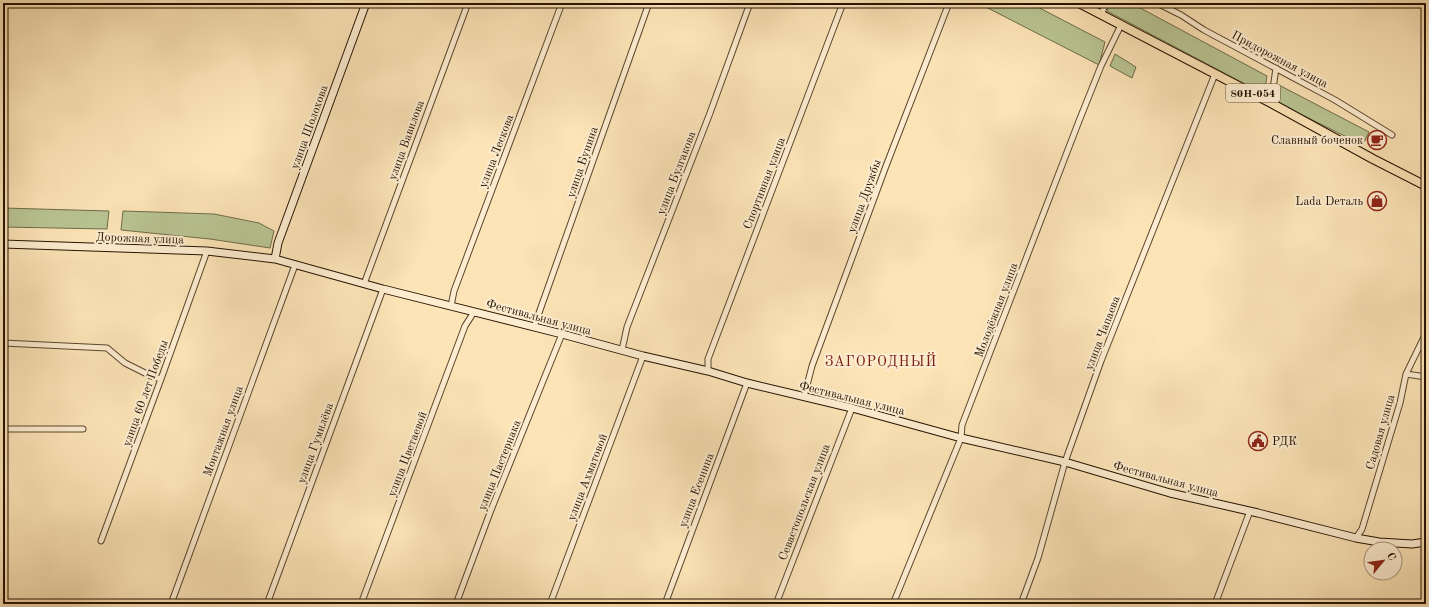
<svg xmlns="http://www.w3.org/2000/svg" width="1429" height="607" font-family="'Old Standard TT',serif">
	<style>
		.green { fill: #b9c593; stroke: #6f6c4a }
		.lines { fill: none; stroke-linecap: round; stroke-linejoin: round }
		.street-casing { stroke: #5b462e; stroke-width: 7 }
		.secondary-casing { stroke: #251200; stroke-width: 9 }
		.primary-casing { stroke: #251200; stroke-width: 10 }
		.street { stroke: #fdedd0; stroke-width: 5 }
		.secondary { stroke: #fdedd0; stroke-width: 7 }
		.primary { stroke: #fce4b7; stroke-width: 8 }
		.labels { text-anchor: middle; stroke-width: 4; stroke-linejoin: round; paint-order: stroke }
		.shield { fill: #fdedd0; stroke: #66543e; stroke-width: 1 }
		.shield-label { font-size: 11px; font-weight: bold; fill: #251200 }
		.street-label { font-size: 12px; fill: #251200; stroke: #fdedd0 }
		.poi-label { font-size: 12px; fill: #251200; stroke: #fdedd0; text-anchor: end }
		.quarter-label { font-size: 14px; letter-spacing: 1px; fill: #7a1f14; stroke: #fdedd0 }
	</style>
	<rect width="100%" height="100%" fill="#fce4b7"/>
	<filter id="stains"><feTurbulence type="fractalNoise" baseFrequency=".005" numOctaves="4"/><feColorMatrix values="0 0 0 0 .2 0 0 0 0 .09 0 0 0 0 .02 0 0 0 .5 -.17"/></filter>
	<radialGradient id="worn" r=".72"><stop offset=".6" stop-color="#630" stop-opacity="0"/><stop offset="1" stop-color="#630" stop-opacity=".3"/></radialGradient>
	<path class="green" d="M978,3H1030L1105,42L1099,65Z
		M1110,3H1131L1267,76L1264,94L1107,11Z
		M1115,54L1136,67L1132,78L1110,66Z
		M1279,85L1369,132L1363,145L1274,101Z
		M3,208L109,211L107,229L3,227Z
		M123,211L214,214L259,223L274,231L270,248L210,239L121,230Z"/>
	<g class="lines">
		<defs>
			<path id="street" d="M1157,3L1181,15L1204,30L1335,100L1392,135
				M1101,15L1106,3
				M1271,103L1276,68
				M364,284L468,3
				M451,306L454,291L562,3
				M534,327L649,3
				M3,343L107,348L125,363L151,376L161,379
				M622,350L627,327L710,113L750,3
				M708,371V359L843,3
				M1406,374L1426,377
				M804,397L812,366L886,166L949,3
				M3,429H83
				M1356,538L1362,529L1400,403L1406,374L1426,333
				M101,541L161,379L207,251
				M171,604L295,265
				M267,604L383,289
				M361,604L465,326L474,312
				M456,604L491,510L562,334
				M550,604L643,356
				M665,604L747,383
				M776,604L852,408
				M893,604L961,438L962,425L1079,121L1101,66L1121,25
				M1021,604L1038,558L1065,462L1101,361L1215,74
				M1215,604L1250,511"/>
			<path id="secondary" d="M3,244L207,251L275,259L383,289L562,334L643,356L708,371L747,383L852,408L961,438L1065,462L1170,493L1258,513L1356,538L1379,542L1412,544L1426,542
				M275,259L278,243L366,3"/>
			<path id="primary" d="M1079,3L1271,103L1373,159L1426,186"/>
		</defs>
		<use href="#street" class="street-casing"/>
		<use href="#secondary" class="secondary-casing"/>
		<use href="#primary" class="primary-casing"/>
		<use href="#street" class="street"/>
		<use href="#secondary" class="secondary"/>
		<use href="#primary" class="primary"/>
	</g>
	<defs>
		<symbol id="cafe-ring" viewBox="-11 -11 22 22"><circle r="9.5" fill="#fdedd0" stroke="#8f2418" stroke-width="1.5"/><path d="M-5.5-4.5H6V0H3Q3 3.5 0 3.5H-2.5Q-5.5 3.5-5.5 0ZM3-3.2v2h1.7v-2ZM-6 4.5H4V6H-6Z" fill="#8f2418"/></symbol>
		<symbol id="shop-ring" viewBox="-11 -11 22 22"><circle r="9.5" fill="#fdedd0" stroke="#8f2418" stroke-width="1.5"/><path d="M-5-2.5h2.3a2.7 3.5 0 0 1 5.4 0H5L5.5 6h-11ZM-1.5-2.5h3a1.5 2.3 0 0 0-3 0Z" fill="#8f2418"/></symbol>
		<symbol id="civic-ring" viewBox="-11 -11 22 22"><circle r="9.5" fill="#fdedd0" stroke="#8f2418" stroke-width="1.5"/><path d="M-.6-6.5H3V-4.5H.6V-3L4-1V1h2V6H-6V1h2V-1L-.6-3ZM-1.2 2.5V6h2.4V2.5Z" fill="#8f2418"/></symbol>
	</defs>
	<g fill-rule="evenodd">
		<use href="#cafe-ring" x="1366" y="129" width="22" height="22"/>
		<use href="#shop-ring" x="1366" y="190" width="22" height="22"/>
		<use href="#civic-ring" x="1247" y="430" width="22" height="22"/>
	</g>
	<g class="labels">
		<rect class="shield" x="1226" y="84" width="54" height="18" rx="3"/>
		<g class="shield-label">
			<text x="1253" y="97">80Н-054</text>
		</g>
		<g class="street-label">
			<text transform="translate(1280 59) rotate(28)" y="4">Придорожная улица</text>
			<text transform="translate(309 127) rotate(-70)" y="4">улица Шолохова</text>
			<text transform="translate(406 140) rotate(-70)" y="4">улица Вавилова</text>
			<text transform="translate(496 151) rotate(-69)" y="4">улица Лескова</text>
			<text transform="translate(582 162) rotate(-71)" y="4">улица Бунина</text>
			<text transform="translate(676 173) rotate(-69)" y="4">улица Булгакова</text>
			<text transform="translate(764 183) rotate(-69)" y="4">Спортивная улица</text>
			<text transform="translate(864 196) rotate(-70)" y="4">улица Дружбы</text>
			<text transform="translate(140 238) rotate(2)" y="4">Дорожная улица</text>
			<text transform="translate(996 310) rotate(-69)" y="4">Молодёжная улица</text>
			<text transform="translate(539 317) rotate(15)" y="4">Фестивальная улица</text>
			<text transform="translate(1102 333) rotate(-69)" y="4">улица Чапаева</text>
			<text transform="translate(145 393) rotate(-70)" y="4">улица 60 лет Победы</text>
			<text transform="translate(852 398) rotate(14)" y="4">Фестивальная улица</text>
			<text transform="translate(223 431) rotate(-70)" y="4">Монтажная улица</text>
			<text transform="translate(1380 432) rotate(-74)" y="4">Садовая улица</text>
			<text transform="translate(315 443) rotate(-70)" y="4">улица Гумилёва</text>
			<text transform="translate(407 454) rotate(-69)" y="4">улица Цветаевой</text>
			<text transform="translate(499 465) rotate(-68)" y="4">улица Пастернака</text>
			<text transform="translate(587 477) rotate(-69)" y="4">улица Ахматовой</text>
			<text transform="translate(1166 479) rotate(15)" y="4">Фестивальная улица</text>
			<text transform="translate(696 490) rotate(-69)" y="4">улица Есенина</text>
			<text transform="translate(804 502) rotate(-69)" y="4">Севастопольская улица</text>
		</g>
		<g class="poi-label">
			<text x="1363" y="144">Славный боченок</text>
			<text x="1363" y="205">Lada Dеталь</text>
			<text x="1272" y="445" text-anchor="start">РДК</text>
		</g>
		<g class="quarter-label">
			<text x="881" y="366">ЗАГОРОДНЫЙ</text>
		</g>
	</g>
	<rect width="1429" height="607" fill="none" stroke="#fce4b7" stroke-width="16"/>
	<rect x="4" y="4" width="1421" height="599" fill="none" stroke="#251200" stroke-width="2"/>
	<rect x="8" y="8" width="1413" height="591" fill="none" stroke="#251200"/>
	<g transform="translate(1383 561) rotate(61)"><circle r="19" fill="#fdedd0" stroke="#a7957d"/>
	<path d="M0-3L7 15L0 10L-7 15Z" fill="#8f2418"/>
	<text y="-6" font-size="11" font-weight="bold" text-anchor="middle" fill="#251200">С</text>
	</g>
	<rect width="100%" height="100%" filter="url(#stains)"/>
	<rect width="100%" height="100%" fill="url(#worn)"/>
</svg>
